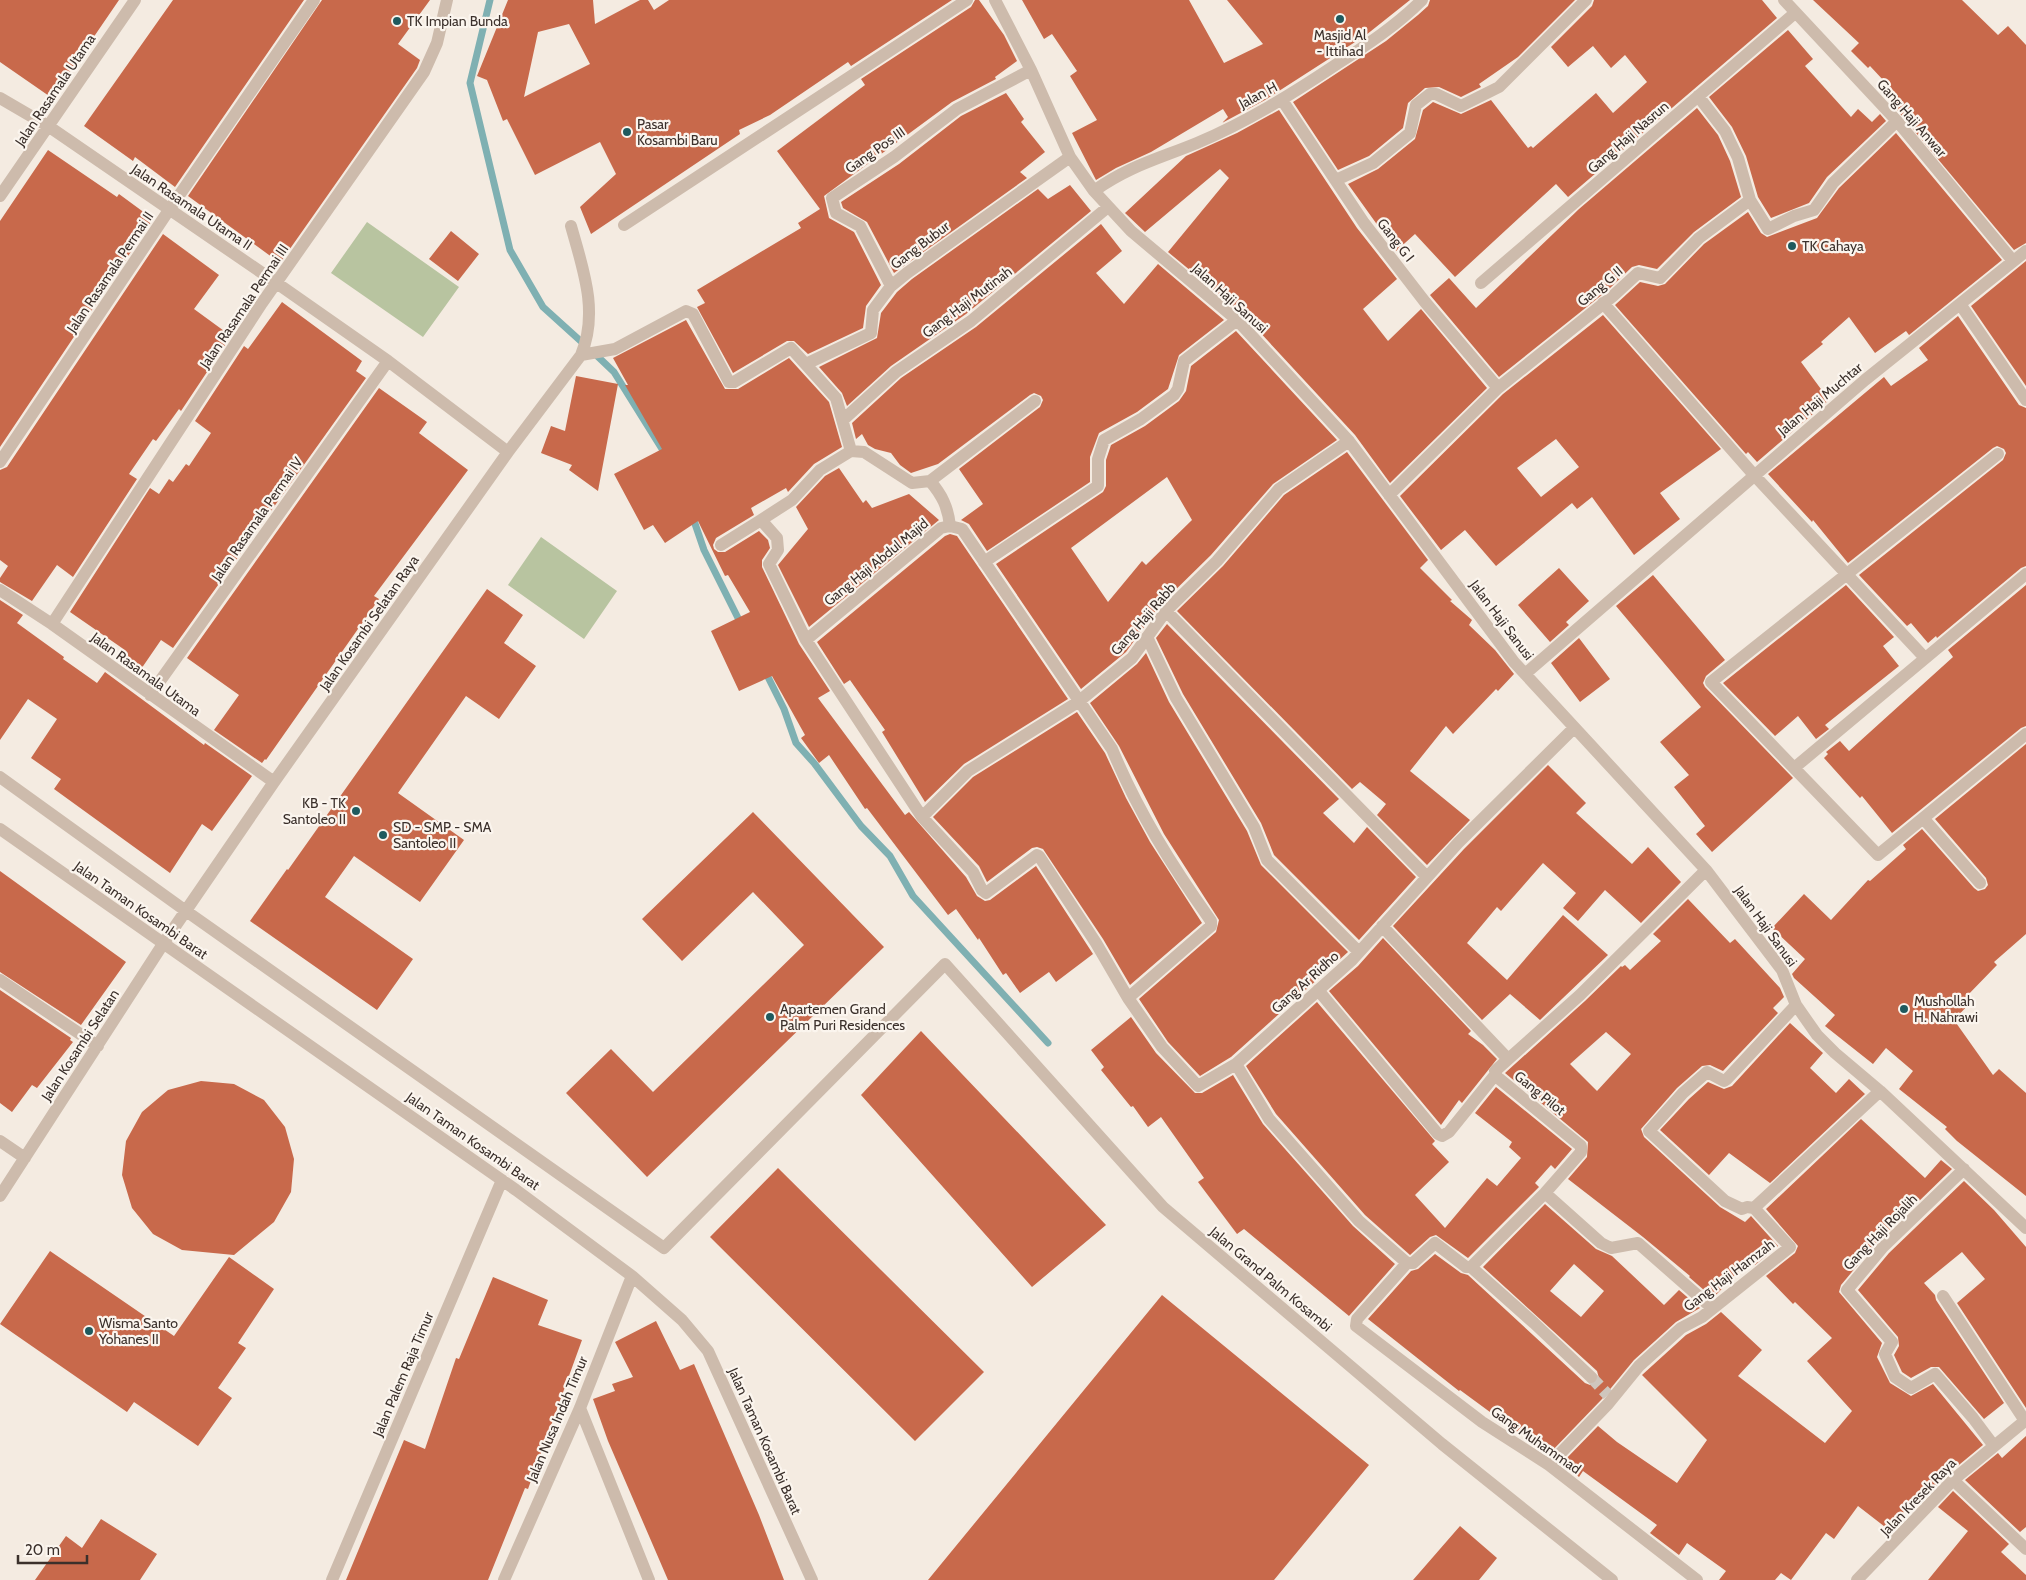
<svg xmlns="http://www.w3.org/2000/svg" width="2026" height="1580" font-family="Cabin,sans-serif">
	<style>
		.green { fill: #b8c4a0 }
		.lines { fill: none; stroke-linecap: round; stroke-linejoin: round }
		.stream { stroke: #7fb0b2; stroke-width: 7 }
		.building { fill: #c8694b; fill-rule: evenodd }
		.minor-tunnel { stroke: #cfc6bd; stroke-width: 12; stroke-dasharray: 12 6; stroke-linecap: butt }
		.minor { stroke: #cdbbac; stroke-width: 12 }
		.tertiary { stroke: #cdbbac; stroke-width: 12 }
		.poi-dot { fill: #1f5a5e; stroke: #fbf5ee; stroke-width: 2 }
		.labels { text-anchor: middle; stroke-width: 4.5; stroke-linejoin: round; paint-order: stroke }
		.poi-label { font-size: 14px; fill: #3b302b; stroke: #fbf5ee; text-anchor: start }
		.street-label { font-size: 14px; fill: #3b302b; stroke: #fbf5ee }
	</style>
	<rect width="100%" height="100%" fill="#f4ebe1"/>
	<path class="green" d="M367,222L459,287L423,337L331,273Z
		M541,537L617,591L584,639L508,585Z"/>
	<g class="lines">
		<path class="stream" d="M490,0L470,83L510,250L543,307L585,345
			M593,352L614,372L667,457
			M692,515L704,550L742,626
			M765,671L784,709L796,743L814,763L861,826L890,856L913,896L1048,1043"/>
	</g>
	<path class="building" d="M0,0H119L52,98L0,62Z
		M173,0H304L175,187L135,157L133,161L84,126Z
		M322,0H430L398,44L420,60L417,68L280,263L188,196Z
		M508,0H593L595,24L640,0H648L654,10L669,0H952L851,66L848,62L770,115L739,130L740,134L591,234L580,207L616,174L600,142L535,175L507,119L503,121L487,80L477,76ZM569,24L590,64L524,97L538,32Z
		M975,0H979L1004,35L1017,61L995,77L996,79L952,102L824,196L829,218L854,232L881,285L866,306L863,328L808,354L794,341H787L733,373L697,307L705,303L697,290L801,228L798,223L820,209L777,151L865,85L861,79L971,7Z
		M1022,0H1189L1224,63L1263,44L1227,0H1410L1366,35L1265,100L1222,123L1228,117L1223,109L1151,152L1116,168L1096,180L1072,133L1097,120L1070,76L1077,71L1052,34L1044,39Z
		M1430,0H1575L1518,57L1479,84L1481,87L1461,97L1439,87L1425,88L1408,103L1403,128L1369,156L1338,170L1293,102L1386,41L1418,15L1428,6Z
		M1594,0H1762L1777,18L1568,197L1556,184L1455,277L1415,234L1396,251L1348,184L1378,169L1415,139L1423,110L1433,102L1461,114L1491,100L1528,148L1531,146L1533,148L1596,93L1613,113L1647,82L1625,55L1611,68L1593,46L1568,67L1551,47L1592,6Z
		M1813,0H1962L1998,35L2008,26L2026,45V243L2014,250L1891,103L1898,96L1870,66L1868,68L1851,51L1859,43Z
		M1788,30L1813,59L1805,66L1851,117L1858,109L1872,122L1880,114L1886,121L1827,177L1809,203L1771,218L1758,197L1746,156L1732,127L1709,97Z
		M1006,93L1024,119L1021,122L1045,152L1020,172L1027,178L894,273L867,222L843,208L841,202L899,164L961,116Z
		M1697,108L1718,135L1730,161L1741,197L1694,232L1657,269L1639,265L1632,267L1608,290L1499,377L1430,295L1449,278L1476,308L1579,209Z
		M1279,110L1357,228L1397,279L1363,309L1388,341L1421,309L1487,388L1390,483L1355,435L1243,314L1168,252L1229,178L1220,169L1145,232L1125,213L1186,156L1237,133Z
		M1896,133L2002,260L1909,335L1906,331L1875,353L1849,317L1821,342L1823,344L1801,362L1829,400L1757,462L1748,452L1746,454L1615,305L1640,282L1658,286L1665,284L1704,244L1748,212L1761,233L1767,237L1817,218L1839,188Z
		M48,150L117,197L119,194L153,219L0,447V221Z
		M1070,185L1091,211L966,314L891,366L847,406L842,393L819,367L877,338L881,313L897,292L912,279L1038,189L1048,199Z
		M1101,224L1122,251L1096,273L1124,304L1158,264L1224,320L1179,355L1168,389L1137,412L1099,433L1090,457V482L987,551L969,524L961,520L983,504L959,469L1040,407L1043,400L1041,396L1034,393L1030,395L938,464L911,473L900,465L891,453L875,449L868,445L862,434L856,439L852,423L901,378L976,327Z
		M451,231L479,254L458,281L429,259Z
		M163,234L219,275L194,309L231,336L181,411L179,409L156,441L153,439L129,474L137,479L73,577L57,565L32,601L0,582V578L8,566L0,560V470L7,467Z
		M2026,261V386L1971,306Z
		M282,302L362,361L356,371L366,378L173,648L161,640L137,675L114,658L122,648L70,612L150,488L159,494L169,479L173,482L186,464L189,466L211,433L195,421L244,346L248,349Z
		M1603,315L1721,449L1660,493L1680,519L1634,555L1592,497L1577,509L1572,503L1496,566L1465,530L1441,550L1400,496L1503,394ZM1556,439L1579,467L1541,497L1517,468Z
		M1958,316L2019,405L2026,408V566L2021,568L1937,638L1936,636L1928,643L1911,623L1907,626L1859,575L2003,460L2006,453L2004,449L1997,446L1993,448L1848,563L1813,520L1812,522L1768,474L1884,377L1891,386L1928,360L1919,348Z
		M686,320L725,389H738L789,358L829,402L842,447L814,464L788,492L786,488L751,508L754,515L716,538L713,545L714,549L718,552H725L759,531L768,540L770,548L762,560V567L799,644L830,691L818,698L905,815L909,812L966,877L977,896L985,901L990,900L1036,866L1093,954L1056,982L1049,972L1020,993L1006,973L1003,975L979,938L978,940L956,909L948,915L867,808L865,809L829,755L819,763L801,738L805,735L772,676L739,691L711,631L750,612L728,575L725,576L698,521L665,543L653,525L644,530L614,474L662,449L625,385H628L613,358Z
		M1236,331L1337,440L1273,484L1211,555L1160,605L1126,652L1081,689L996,564L1103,492L1106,486V460L1111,445L1145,426L1179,401L1186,391L1191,366ZM1167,477L1192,520L1146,565L1142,561L1108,602L1071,548Z
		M576,376L618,384L598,491L569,470L572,465L541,453L551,426L565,431Z
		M379,388L427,422L419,433L468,470L374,596L379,599L266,760L265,759L262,763L214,730L239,695L187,658Z
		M1347,452L1428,560L1420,568L1452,600L1450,601L1472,620L1469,625L1495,650L1514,674L1498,691L1496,689L1453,734L1446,726L1410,771L1470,820L1427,865L1377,815L1386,804L1360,782L1352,789L1177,611L1223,566L1284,495Z
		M839,468L863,503L866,500L872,508L909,494L939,520L809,627L778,565L808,529L796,507L825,476Z
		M950,534L957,536L1068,699L964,764L923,804L925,802L882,732L885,730L850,680L844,684L817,642L945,536Z
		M1559,568L1589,601L1566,622L1569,625L1550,642L1518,605Z
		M1653,575L1725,660L1706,676L1703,683L1705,687L1793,778L1712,852L1696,834L1705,826L1674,787L1689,775L1660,742L1701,707L1616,606Z
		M1846,585L1894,637L1883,646L1899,666L1825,725L1829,729L1816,739L1798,716L1775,736L1723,683Z
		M2026,585V726L2021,728L1892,833L1862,796L1860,798L1824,758L1828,754L1826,752L1840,741L1849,751L1953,657L1948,650Z
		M487,589L523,615L504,643L536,666L499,719L466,696L398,793L464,840L420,902L354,856L325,897L413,959L377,1010L250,921L287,869L288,870Z
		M0,600L23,615L17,623L64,657L63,659L97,683L105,672L204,745L205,743L252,776L212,831L202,824L170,873L54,789L61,779L31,758L57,719L28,699L0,740Z
		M1167,624L1339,799L1323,813L1354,843L1367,827L1416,877L1359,940L1274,855L1261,823L1183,694L1156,638Z
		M1579,638L1610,679L1580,702L1551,663Z
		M1146,653L1169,702L1247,831L1261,865L1348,952L1231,1057L1200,1076L1168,1042L1139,999L1216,932L1219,920L1164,834L1119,746L1090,703L1137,664Z
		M1077,712L1105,753L1126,798L1150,842L1202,923L1130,985L1103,939L1043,849L1037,847L1032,848L987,882L979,866L933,817L973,777Z
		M2026,744V934L1994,962L1997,965L1964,999L1969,1004L1954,1020L1993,1075L1999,1069L2026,1093V1196L1957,1141L1945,1129L1947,1127L1899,1089L1913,1071L1886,1048L1873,1064L1825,1026L1835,1015L1794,978L1792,974L1805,959L1772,928L1804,894L1831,920L1868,880L1870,881L1906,849L1903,845L1922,829L1974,888L1978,891L1985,889L1988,885L1986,878L1935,819Z
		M1548,765L1586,803L1576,813L1632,864L1648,847L1681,882L1641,923L1605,890L1578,921L1563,908L1576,893L1543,863L1501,911L1497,907L1467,943L1507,980L1563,915L1608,955L1540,1020L1510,994L1482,1020L1393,926L1464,849Z
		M753,812L884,947L647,1177L566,1093L611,1049L653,1092L804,945L753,892L682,961L642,919Z
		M0,871L126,962L81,1025L0,972Z
		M1688,899L1730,943L1735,939L1780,988L1784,997L1773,1008L1778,1013L1723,1071L1710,1065L1702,1066L1677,1088L1641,1129L1644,1137L1720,1207L1745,1222L1751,1216L1778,1246L1755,1265L1753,1263L1744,1272L1741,1269L1713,1298L1689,1277L1690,1276L1643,1237L1568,1179L1587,1157L1588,1142L1505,1073L1585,1001L1621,966L1622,967L1625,965L1630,970L1661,941L1653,934ZM1606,1032L1631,1054L1597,1091L1570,1064Z
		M1383,938L1471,1031L1468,1034L1483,1045L1497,1059L1462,1103L1459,1100L1441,1125L1329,991L1358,966Z
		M0,990L71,1038L70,1040L73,1042L37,1088L32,1085L12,1112L0,1103Z
		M1317,1002L1435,1141L1432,1144L1449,1162L1415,1195L1445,1228L1487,1178L1497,1186L1521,1158L1509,1147L1512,1142L1475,1113L1496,1087L1572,1149L1555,1169L1551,1165L1535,1183L1539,1187L1468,1258L1436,1235L1430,1237L1410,1255L1365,1215L1276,1114L1246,1066Z
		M1131,1017L1156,1053L1195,1093H1202L1233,1075L1263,1124L1353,1226L1395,1264L1349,1316L1244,1229L1237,1234L1198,1182L1204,1178L1161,1117L1148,1127L1133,1106L1131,1107L1101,1070L1104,1067L1091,1050Z
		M1790,1023L1823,1053L1810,1068L1836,1093L1849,1079L1865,1094L1770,1183L1729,1153L1709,1175L1660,1130L1689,1099L1708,1082L1724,1089L1732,1086Z
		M921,1031L1106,1225L1032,1287L861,1095Z
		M201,1081L234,1084L264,1100L285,1127L294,1159L291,1192L274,1222L234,1255L182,1250L153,1234L132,1208L122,1175L126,1141L142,1112L168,1090Z
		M1861,1119L1925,1178L1941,1160L1952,1169L1877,1242L1841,1285L1839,1292L1882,1343L1877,1357L1890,1383L1911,1396L1933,1384L1983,1445L1948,1474L1926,1497L1920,1492L1889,1530L1858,1506L1834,1539L1826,1533L1791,1580L1781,1573L1775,1580H1719L1726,1571L1687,1543L1679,1555L1650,1533L1657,1525L1583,1471L1579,1477L1562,1463L1598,1426L1617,1442L1677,1483L1707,1440L1642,1375L1686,1335L1706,1324L1721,1312L1762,1350L1738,1376L1825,1443L1852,1411L1807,1361L1832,1338L1795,1302L1793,1304L1766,1276L1795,1253L1798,1246L1766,1209Z
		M778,1168L984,1372L915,1441L710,1237Z
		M1964,1181L1994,1210L2026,1247V1408L1957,1303L1985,1279L1962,1252L1924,1283L1935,1295L1936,1300L2004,1403L1984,1419L1939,1367H1931L1911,1378L1902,1372L1894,1355L1899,1346L1898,1337L1858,1290L1889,1253Z
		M1545,1204L1596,1249L1612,1256L1664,1305L1679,1290L1700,1308L1676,1322L1634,1360L1602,1399L1550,1453L1541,1445L1539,1448L1460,1390L1459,1391L1368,1319L1411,1271L1418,1269L1435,1254L1461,1273L1468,1275L1585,1383L1590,1385L1597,1383L1599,1378L1597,1371L1483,1267ZM1574,1264L1604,1291L1581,1317L1550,1291Z
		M50,1251L174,1336L229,1257L274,1289L238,1343L246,1348L218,1388L232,1398L198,1446L134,1402L127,1412L0,1324Z
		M493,1277L548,1300L538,1325L582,1340L528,1489L525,1488L488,1580H346L404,1440L425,1449L456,1358L459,1359Z
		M1162,1295L1369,1465L1274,1580H928Z
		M656,1321L680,1370L694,1364L759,1515L784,1580H668L608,1441L593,1399L615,1391L612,1384L633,1377L615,1342Z
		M2026,1436V1527L2020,1532L1965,1480L1998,1453L2002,1458Z
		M1953,1491L2009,1544L2001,1552L2026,1575V1580H1928L1968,1531L1938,1507Z
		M101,1519L157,1554L140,1580H35L66,1536L82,1548Z
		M1460,1526L1497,1558L1479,1580H1413Z"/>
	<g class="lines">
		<path class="minor-tunnel" d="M1591,1377L1608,1395"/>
		<path class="minor" d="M995,0L1031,70L1070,157L1094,191L1131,231L1237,320L1349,441L1514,662L1706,870L1782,970L1796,1005L1817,1035L1835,1053L1880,1091L2026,1228
			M1784,0L1897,121L2013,261
			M1698,96L1725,131L1738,158L1750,200L1768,229L1794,216L1814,210L1833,183L1897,121
			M0,98L48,126L268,277L388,361L508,452
			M1282,100L1364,223L1425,302L1498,388
			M1336,180L1373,163L1410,133L1416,105L1430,94H1436L1461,106L1499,87L1586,0
			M1094,191C1129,166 1158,159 1197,143C1247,122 1292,94 1337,64C1367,45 1397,25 1422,0
			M0,196L135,0
			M624,225L967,0
			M1481,283L1795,13
			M891,286L860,226L836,213L832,198L894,157L957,109L1031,70
			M1603,303L1754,475L1925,658
			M1960,304L2026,400
			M581,355L615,349L686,311L693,314L729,382H734L791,348L836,398L851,451L820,470L792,500L761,520L777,538L778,550L769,564L806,640L922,817L973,872L982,890L986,893L1037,855L1039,856L1096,943L1128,998
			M806,364L871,333L873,310L891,286L907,273L1070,157
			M844,419L896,372L971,321L1108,207
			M851,451L864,452L912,483L930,481C942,495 948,507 950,526
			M1998,454L1711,682L1878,855L2026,734
			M0,462L169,210L314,0
			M930,481L1035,401
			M1389,495L1498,388L1613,296L1638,273L1660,278L1699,238L1750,200
			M721,545L761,520
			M984,562L1098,486V459L1104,440L1141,419L1174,395L1178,389L1184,361L1237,320
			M0,590L52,624L274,782
			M1166,611L1427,877
			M52,624L262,303L424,72L437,43L447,0
			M1147,637L1176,698L1254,827L1267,860L1359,952
			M806,640L941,528L950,526L962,529L1112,749C1138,812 1172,866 1211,921V926L1128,998L1162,1047L1198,1086L1236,1064
			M1525,674L1865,380L2026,251
			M150,695L388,361
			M1794,768L2026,574
			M0,777L186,911L664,1248L945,964L1163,1207L1442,1444L1612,1580
			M922,817L968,771L1078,702L1132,658L1166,611L1217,561L1279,489L1349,441
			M1923,818L1980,883
			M0,829L516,1190L632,1276L682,1320L708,1351L812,1580
			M1382,926L1508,1059
			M0,980L98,1046
			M1318,990L1438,1134L1442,1136L1449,1132L1495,1075
			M0,1141L25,1158
			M1964,1169L1883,1247L1847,1290L1892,1342L1885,1354L1895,1377L1911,1388L1935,1374L1973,1418L1994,1446
			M1545,1193L1601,1243L1611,1248L1638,1243L1712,1308
			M0,1196L163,944L274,782L508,452L581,355C599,312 583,269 571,226
			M1754,1208L1747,1207L1742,1209L1725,1201L1649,1131L1683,1093L1707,1072L1724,1081L1727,1079L1796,1005
			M1407,1263L1359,1221L1269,1119L1236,1064L1352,960L1458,843L1574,728
			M1407,1263H1413L1435,1243L1466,1267H1471L1545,1193L1581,1152V1146L1497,1077L1495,1071L1580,995L1706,870
			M1407,1263L1357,1319L1356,1326L1482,1422L1549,1465L1697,1580
			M1471,1267L1534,1323L1591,1377
			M1943,1296L2025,1421
			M580,1408L649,1580
			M1549,1465L1608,1404L1639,1366L1681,1328L1702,1317L1790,1247L1754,1208L1880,1091
			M1953,1480L2026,1549
			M332,1580L502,1180
			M504,1580L580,1408L632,1276"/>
		<path class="tertiary" d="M1857,1580L1953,1480L2026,1420"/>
	</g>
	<g class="poi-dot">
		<circle cx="1340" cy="19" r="5"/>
		<circle cx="397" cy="21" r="5"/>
		<circle cx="627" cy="132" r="5"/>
		<circle cx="1792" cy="246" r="5"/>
		<circle cx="356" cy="811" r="5"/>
		<circle cx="383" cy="835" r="5"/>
		<circle cx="1904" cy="1009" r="5"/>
		<circle cx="770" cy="1017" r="5"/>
		<circle cx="89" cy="1331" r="5"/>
	</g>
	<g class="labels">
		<g class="poi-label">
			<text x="407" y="26">TK Impian Bunda</text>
			<text x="1340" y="40" text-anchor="middle">Masjid Al<tspan x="1340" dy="16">- Ittihad</tspan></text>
			<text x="637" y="129">Pasar<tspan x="637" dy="16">Kosambi Baru</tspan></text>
			<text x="1802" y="251">TK Cahaya</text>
			<text x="346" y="808" text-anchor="end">KB - TK<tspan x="346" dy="16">Santoleo II</tspan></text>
			<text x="393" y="832">SD - SMP - SMA<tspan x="393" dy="16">Santoleo II</tspan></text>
			<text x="1914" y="1006">Mushollah<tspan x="1914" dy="16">H. Nahrawi</tspan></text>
			<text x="780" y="1014">Apartemen Grand<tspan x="780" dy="16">Palm Puri Residences</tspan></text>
			<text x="99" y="1328">Wisma Santo<tspan x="99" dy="16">Yohanes II</tspan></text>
		</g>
		<g class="street-label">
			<text transform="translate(55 90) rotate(-56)" y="5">Jalan Rasamala Utama</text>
			<text transform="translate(1258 95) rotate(-28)" y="5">Jalan H</text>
			<text transform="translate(1912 118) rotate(49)" y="5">Gang Haji Anwar</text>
			<text transform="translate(1628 137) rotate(-41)" y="5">Gang Haji Nasrun</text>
			<text transform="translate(875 150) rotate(-35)" y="5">Gang Pos III</text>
			<text transform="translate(192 207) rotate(34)" y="5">Jalan Rasamala Utama II</text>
			<text transform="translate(1396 240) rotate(52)" y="5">Gang G I</text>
			<text transform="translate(920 245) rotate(-37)" y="5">Gang Bubur</text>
			<text transform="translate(110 272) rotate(-56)" y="5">Jalan Rasamala Permai II</text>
			<text transform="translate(1600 286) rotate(-40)" y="5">Gang G II</text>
			<text transform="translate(1230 298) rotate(42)" y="5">Jalan Haji Sanusi</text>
			<text transform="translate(967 302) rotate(-37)" y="5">Gang Haji Mutinah</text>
			<text transform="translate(244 306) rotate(-56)" y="5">Jalan Rasamala Permai III</text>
			<text transform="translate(1820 399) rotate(-40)" y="5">Jalan Haji Muchtar</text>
			<text transform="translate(257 519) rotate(-55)" y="5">Jalan Rasamala Permai IV</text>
			<text transform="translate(876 562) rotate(-39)" y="5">Gang Haji Abdul Majid</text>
			<text transform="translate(1143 619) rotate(-49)" y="5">Gang Haji Rabb</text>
			<text transform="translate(1502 620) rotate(53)" y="5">Jalan Haji Sanusi</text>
			<text transform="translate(369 623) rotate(-55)" y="5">Jalan Kosambi Selatan Raya</text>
			<text transform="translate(146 674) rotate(36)" y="5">Jalan Rasamala Utama</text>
			<text transform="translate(141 910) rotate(35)" y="5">Jalan Taman Kosambi Barat</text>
			<text transform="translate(1766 926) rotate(54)" y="5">Jalan Haji Sanusi</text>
			<text transform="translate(1305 982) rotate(-42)" y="5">Gang Ar Ridho</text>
			<text transform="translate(80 1045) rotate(-57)" y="5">Jalan Kosambi Selatan</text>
			<text transform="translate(1540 1093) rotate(39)" y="5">Gang Pilot</text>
			<text transform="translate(473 1141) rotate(35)" y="5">Jalan Taman Kosambi Barat</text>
			<text transform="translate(1880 1232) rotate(-46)" y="5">Gang Haji Rojalih</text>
			<text transform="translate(1729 1275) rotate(-37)" y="5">Gang Haji Hamzah</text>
			<text transform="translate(1271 1279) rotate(40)" y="5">Jalan Grand Palm Kosambi</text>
			<text transform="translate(403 1374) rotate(-67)" y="5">Jalan Palem Raja Timur</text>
			<text transform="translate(557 1419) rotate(-67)" y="5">Jalan Nusa Indah Timur</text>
			<text transform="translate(1536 1440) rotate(35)" y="5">Gang Muhammad</text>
			<text transform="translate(765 1441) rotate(66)" y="5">Jalan Taman Kosambi Barat</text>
			<text transform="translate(1918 1497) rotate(-46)" y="5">Jalan Kresek Raya</text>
		</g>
	</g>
	<path d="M18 1555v8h69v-8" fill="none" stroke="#3b302b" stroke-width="2.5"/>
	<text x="25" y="1555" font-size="15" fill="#3b302b" stroke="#fbf5ee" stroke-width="4" paint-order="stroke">20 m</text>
</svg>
